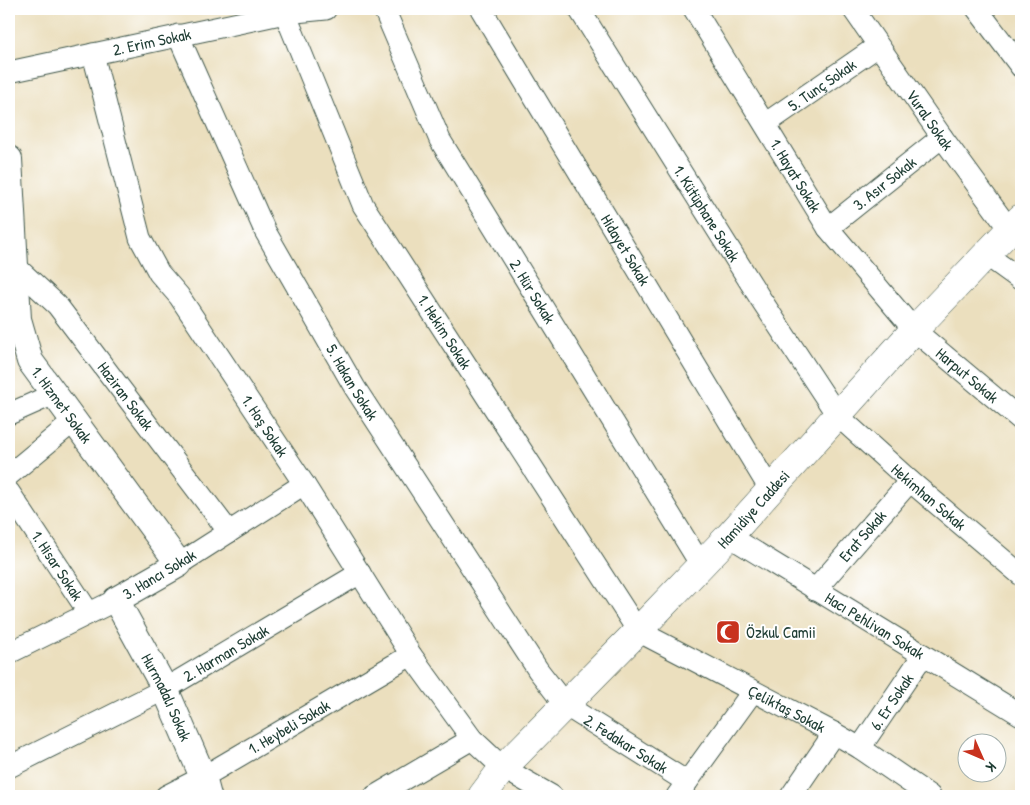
<svg xmlns="http://www.w3.org/2000/svg" width="1030" height="805" font-family="'Patrick Hand',sans-serif">
	<style>
		.lines { fill: none; stroke-linecap: round; stroke-linejoin: round }
		.minor-casing { stroke: #3e5549; stroke-width: 23 }
		.tertiary-casing { stroke: #3e5549; stroke-width: 28 }
		.secondary-casing { stroke: #3e5549; stroke-width: 29 }
		.minor { stroke: #fff; stroke-width: 21 }
		.tertiary { stroke: #fff; stroke-width: 26 }
		.secondary { stroke: #fff; stroke-width: 28 }
		.labels { text-anchor: middle; stroke-width: 4; stroke-linejoin: round; paint-order: stroke }
		.street-label { font-size: 16px; fill: #1f3d34; stroke: #fff }
		.poi-label { font-size: 16px; fill: #1f3d34; stroke: #fff; text-anchor: start }
	</style>
	<rect width="100%" height="100%" fill="#fff"/>
	<filter id="ink" filterUnits="userSpaceOnUse"><feTurbulence type="fractalNoise" baseFrequency=".02" numOctaves="2"/><feDisplacementMap in="SourceGraphic" scale="10" xChannelSelector="R" yChannelSelector="G"/><feConvolveMatrix kernelMatrix="1 2 1 2 8 2 1 2 1" color-interpolation-filters="sRGB"/></filter>
	<filter id="wash" filterUnits="userSpaceOnUse"><feTurbulence type="fractalNoise" baseFrequency=".0096" numOctaves="4" result="noise"/><feDisplacementMap in="SourceGraphic" scale="20" xChannelSelector="R" yChannelSelector="G"/><feGaussianBlur stdDeviation="1.12" result="paint"/><feColorMatrix in="noise" values="0 0 0 0 0 0 0 0 0 0 0 0 0 0 0 0 0 1.4 0 .05"/><feComposite in="paint" operator="in"/></filter>
	<g filter="url(#wash)">
		<rect width="100%" height="100%" fill="#ebdfbe"/>
	</g>
	<g filter="url(#ink)">
		<g class="lines">
			<defs>
				<g id="minor">
					<path id="s1" d="M384,9L440,140L701,565"/>
					<path id="s2" d="M481,9L771,491"/>
					<path id="s3" d="M579,9L760,298L837,415L910,481L1021,575"/>
					<path id="s4" d="M694,9L828,228L914,330L1021,420"/>
					<path id="s5" d="M853,9L942,137L1009,229"/>
					<path d="M977,9L1021,67"/>
					<path id="s6" d="M285,13L363,205L638,631L834,733L860,748L930,796"/>
					<path id="s7" d="M178,35L265,231L355,388L538,670L565,705L687,782"/>
					<path id="s8" d="M93,54L140,238L159,273L179,296L304,484L411,655L472,739L503,768L552,796"/>
					<path id="s9" d="M9,72L285,13L326,9"/>
					<path id="s10" d="M765,124L878,46"/>
					<path id="s11" d="M828,228L942,137"/>
					<path d="M985,254L1021,280"/>
					<path id="s12" d="M16,267L57,305L229,532"/>
					<path d="M9,414L54,394"/>
					<path d="M9,475L74,421"/>
					<path id="s13" d="M9,492L89,613"/>
					<path id="s14" d="M729,536L1021,715"/>
					<path d="M179,564L304,484"/>
					<path id="s15" d="M815,590L910,481"/>
					<path d="M9,653L116,600"/>
					<path id="s16" d="M860,748L923,655"/>
					<path id="s17" d="M9,767L165,689L360,573"/>
					<path id="s18" d="M166,796L203,777L411,655"/>
					<path d="M375,796L472,739"/>
					<path d="M677,796L753,691"/>
					<path d="M791,796L834,733"/>
				</g>
				<g id="tertiary">
					<path id="s19" d="M9,159L18,319L30,361L179,564L116,600L165,689L203,777L208,796"/>
				</g>
				<g id="secondary">
					<path id="s20" d="M482,796L503,768L638,631L729,536L914,330L1021,218"/>
				</g>
			</defs>
			<use href="#minor" class="minor-casing"/>
			<use href="#tertiary" class="tertiary-casing"/>
			<use href="#secondary" class="secondary-casing"/>
			<use href="#minor" class="minor"/>
			<use href="#tertiary" class="tertiary"/>
			<use href="#secondary" class="secondary"/>
		</g>
	</g>
	<defs>
		<symbol id="mosque-square" viewBox="-11 -11 22 22"><rect x="-9" y="-9" width="18" height="18" rx="4" fill="#c8321e" stroke="#fff"/><path d="M3.5-4.9A6 6 0 1 0 3.5 4.9A5 5 0 1 1 3.5-4.9Z" fill="#fff"/></symbol>
	</defs>
	<g fill-rule="evenodd">
		<use href="#mosque-square" x="714" y="618" width="28" height="28"/>
	</g>
	<g class="labels">
		<g class="street-label">
			<text dy="6" stroke="none"><textPath href="#s9" startOffset="146">2. Erim Sokak</textPath></text>
			<text dy="6" stroke="none"><textPath href="#s10" startOffset="69">5. Tunç Sokak</textPath></text>
			<text dy="6" stroke="none"><textPath href="#s5" startOffset="135">Vural Sokak</textPath></text>
			<text dy="6" stroke="none"><textPath href="#s4" startOffset="195">1. Hayat Sokak</textPath></text>
			<text dy="6" stroke="none"><textPath href="#s11" startOffset="72">3. Asır Sokak</textPath></text>
			<text dy="6" stroke="none"><textPath href="#s3" startOffset="241">1. Kütüphane Sokak</textPath></text>
			<text dy="6" stroke="none"><textPath href="#s2" startOffset="281">Hidayet Sokak</textPath></text>
			<text dy="6" stroke="none"><textPath href="#s1" startOffset="320">2. Hür Sokak</textPath></text>
			<text dy="6" stroke="none"><textPath href="#s6" startOffset="358">1. Hekim Sokak</textPath></text>
			<text dy="6" stroke="none"><textPath href="#s4" startOffset="460">Harput Sokak</textPath></text>
			<text dy="6" stroke="none"><textPath href="#s7" startOffset="389">5. Hakan Sokak</textPath></text>
			<text dy="6" stroke="none"><textPath href="#s12" startOffset="170">Haziran Sokak</textPath></text>
			<text dy="6" stroke="none"><textPath href="#s19" startOffset="258">1. Hizmet Sokak</textPath></text>
			<text dy="6" stroke="none"><textPath href="#s8" startOffset="416">1. Hoş Sokak</textPath></text>
			<text dy="6" stroke="none"><textPath href="#s3" startOffset="604">Hekimhan Sokak</textPath></text>
			<text dy="6" stroke="none"><textPath href="#s20" startOffset="395">Hamidiye Caddesi</textPath></text>
			<text dy="6" stroke="none"><textPath href="#s15" startOffset="72">Erat Sokak</textPath></text>
			<text dy="6" stroke="none"><textPath href="#s13" startOffset="88">1. Hisar Sokak</textPath></text>
			<text transform="translate(159 574) rotate(-31)" y="6">3. Hancı Sokak</text>
			<text dy="6" stroke="none"><textPath href="#s14" startOffset="171">Hacı Pehlivan Sokak</textPath></text>
			<text dy="6" stroke="none"><textPath href="#s17" startOffset="245">2. Harman Sokak</textPath></text>
			<text dy="6" stroke="none"><textPath href="#s19" startOffset="638">Hurmadalı Sokak</textPath></text>
			<text dy="6" stroke="none"><textPath href="#s16" startOffset="56">6. Er Sokak</textPath></text>
			<text dy="6" stroke="none"><textPath href="#s6" startOffset="882">Çeliktaş Sokak</textPath></text>
			<text dy="6" stroke="none"><textPath href="#s18" startOffset="141">1. Heybeli Sokak</textPath></text>
			<text dy="6" stroke="none"><textPath href="#s7" startOffset="848">2. Fedakar Sokak</textPath></text>
		</g>
		<g class="poi-label">
			<text x="746" y="638">Özkul Camii</text>
		</g>
	</g>
	<rect width="1030" height="805" fill="none" stroke="#fff" stroke-width="30"/>
	<g transform="translate(982 758) rotate(135)"><circle r="24" fill="#ffffff" stroke="#a5b1ae"/>
	<path d="M0-4L9 19L0 12L-9 19Z" fill="#c8321e"/>
	<text y="-8" font-size="14" font-weight="bold" text-anchor="middle" fill="#1f3d34">K</text>
	</g>
</svg>
